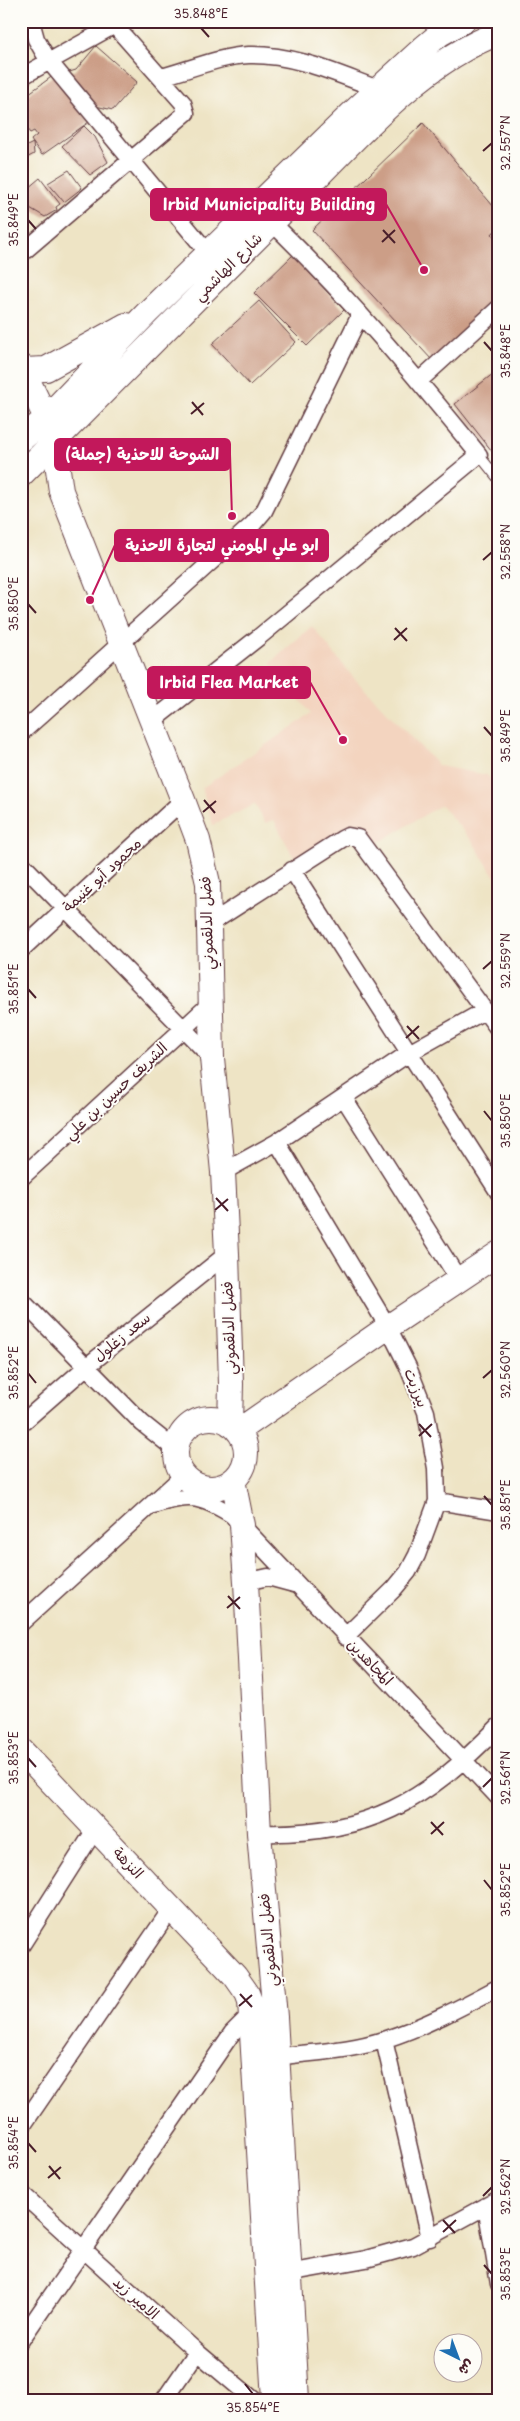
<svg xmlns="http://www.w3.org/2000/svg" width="520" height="2421" font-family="'Playpen Sans','Playpen Sans Arabic',sans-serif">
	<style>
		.built { fill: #f3d4bf }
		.building { fill: #cc9e87 }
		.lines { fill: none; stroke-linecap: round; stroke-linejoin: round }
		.lane-casing { stroke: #633d42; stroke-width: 11 }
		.street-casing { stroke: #633d42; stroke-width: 19 }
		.secondary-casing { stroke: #633d42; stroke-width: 26 }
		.lane { stroke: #fff; stroke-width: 9 }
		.street { stroke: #fff; stroke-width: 16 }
		.secondary { stroke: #fff; stroke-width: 24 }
		.ticks { fill: none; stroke: #4a1f2b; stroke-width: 2 }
		.labels { text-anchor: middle; stroke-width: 4; stroke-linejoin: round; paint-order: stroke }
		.street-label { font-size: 15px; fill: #4a1f2b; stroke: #fdfcf7 }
		.leader { fill: none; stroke: #c2185b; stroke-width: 2 }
		.callout-dot { fill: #c2185b; stroke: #fdfcf7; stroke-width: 2 }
		.callout { fill: #c2185b; stroke: #c2185b; stroke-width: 2 }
		.callout-label { font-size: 16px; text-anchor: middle; font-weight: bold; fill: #fff }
		.neatline { fill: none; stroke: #4a1f2b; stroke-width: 2 }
		.ticks-label { font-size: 12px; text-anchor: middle; fill: #4a1f2b }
	</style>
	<rect width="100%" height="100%" fill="#fdfcf7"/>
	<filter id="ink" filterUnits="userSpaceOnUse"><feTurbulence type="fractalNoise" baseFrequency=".02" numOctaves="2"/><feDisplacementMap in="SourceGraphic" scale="10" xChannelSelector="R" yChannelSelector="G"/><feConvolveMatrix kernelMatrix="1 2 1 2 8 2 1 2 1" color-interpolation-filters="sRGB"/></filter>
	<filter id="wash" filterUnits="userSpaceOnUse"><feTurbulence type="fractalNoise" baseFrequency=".0096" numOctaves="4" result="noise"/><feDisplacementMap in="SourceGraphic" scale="20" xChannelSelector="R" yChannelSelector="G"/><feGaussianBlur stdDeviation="1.12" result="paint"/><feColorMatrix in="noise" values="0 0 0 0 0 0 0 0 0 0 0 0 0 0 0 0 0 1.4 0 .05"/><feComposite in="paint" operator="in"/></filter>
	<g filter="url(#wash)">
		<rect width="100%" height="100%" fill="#eee4c5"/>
		<path class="built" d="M312,626L352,676L439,766L487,775L499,788V883L472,841L441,805L373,846L357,825L294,858L274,820L265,823L255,804L213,825L202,788L311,714L270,663Z"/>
		<g id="blocks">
			<path class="building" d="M96,46L137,82L113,110L91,105L66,73L76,70Z
				M54,75L89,122L42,155L33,143L34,154L21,161V149L33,143L31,140L37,135L34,131L30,133L21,122V99Z
				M423,123L499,213V226L492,234L499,242V299L432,360L312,230Z
				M84,126L95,137L108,162L90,175L62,146Z
				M69,170L82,188L64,202L48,183Z
				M40,178L60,204L56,207L57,210L45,217L23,204L21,201V194Z
				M293,255L344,310L307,346L254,293Z
				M259,301L296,342L250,385L212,344Z
				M499,369V460L455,404Z"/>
		</g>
	</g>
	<g filter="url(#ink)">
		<use href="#blocks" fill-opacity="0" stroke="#633d42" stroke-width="1"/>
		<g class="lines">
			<defs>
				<path id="lane" d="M479,455L499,480"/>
				<path id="street" d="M31,21L36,39L48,60L209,254
					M21,77L122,21
					M161,77C189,70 220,56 249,55C295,54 337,74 378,89
					M21,254L186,113L183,103L115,26
					M419,381L499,308
					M151,722L259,637L479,455C412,372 342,289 265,216
					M21,733L253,524L264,511L360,315
					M21,863L212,1058
					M292,870L499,1193
					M208,925L342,839L348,836L358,838L499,1030
					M21,950L183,800
					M344,1098L459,1280
					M277,1142L388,1327L408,1367L426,1412L436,1468L437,1501L417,1555L408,1572L394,1589L345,1637
					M223,1172L277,1142L409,1053L484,1011
					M21,1178L210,1004
					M21,1300L142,1423L177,1451
					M21,1424L86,1367L227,1254
					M437,1501L499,1511
					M150,1506C187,1494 198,1494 232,1515L499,1798
					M246,1582L268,1577L294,1584
					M21,1623L184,1475
					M259,1833C368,1836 425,1802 499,1726
					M21,1946L96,1828
					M384,2040L430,2238
					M277,2057C312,2052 350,2051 383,2040C424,2027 462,2007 499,1987
					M21,2128L171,1909
					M21,2193L197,2352L254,2400
					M486,2206L499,2284
					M288,2273L366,2259L413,2246L499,2199
					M21,2340L232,2033L251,2014
					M164,2400L197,2352"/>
				<path id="secondary" d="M21,366L46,418L54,441L61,491L183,800L198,840L208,883L212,1058L223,1172L227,1254L231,1384L230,1424
					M23,370L46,369L126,325
					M21,440L46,418L147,313L351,114L422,49L440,34L463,21
					M21,475C111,385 200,294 291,204C350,145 420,62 499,33
					M176 1453a35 35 0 1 1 70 0a35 35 0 1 1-70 0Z
					M238,1431L388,1327L499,1253
					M233,1480L242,1525L246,1582L259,1833L275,2017L297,2400
					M21,1750L235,1976L247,1993L250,2001L274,2400"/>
			</defs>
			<use href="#lane" class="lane-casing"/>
			<use href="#street" class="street-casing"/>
			<use href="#secondary" class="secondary-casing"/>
			<use href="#lane" class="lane"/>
			<use href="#street" class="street"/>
			<use href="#secondary" class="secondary"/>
		</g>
	</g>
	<path class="ticks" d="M201,28L209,37M483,151L492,143M28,220L36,229M383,230L395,243M382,242L395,230M484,342L492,351M192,402L203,415M191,414L204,403M483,560L492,552M28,604L36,613M395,628L407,641M394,640L407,628M484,727L492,736M204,800L215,813M203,812L216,801M483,969L492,961M28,989L36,998M407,1026L419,1039M406,1038L419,1026M484,1111L492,1121M216,1198L228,1211M215,1210L228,1199M28,1373L36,1383M483,1378L492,1370M419,1424L431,1437M419,1436L432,1424M484,1496L492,1505M228,1596L240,1609M227,1608L240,1597M28,1758L36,1767M483,1787L492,1778M431,1822L443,1835M431,1834L444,1822M484,1880L492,1890M240,1994L252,2007M239,2006L252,1995M28,2143L36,2152M49,2166L60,2179M48,2178L61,2167M483,2196L492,2187M443,2220L455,2233M443,2232L456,2220M484,2265L492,2274M245,2384L253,2394"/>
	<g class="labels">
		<g class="street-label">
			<text transform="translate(228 267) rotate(-45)" y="5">شارع الهاشمي</text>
			<text transform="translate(102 875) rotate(-43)" y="5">محمود أبو غنيمة</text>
			<text transform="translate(207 923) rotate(-92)" y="5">فضل الدلقموني</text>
			<text transform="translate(116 1091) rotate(-43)" y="5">الشريف حسين بن علي</text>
			<text transform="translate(229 1328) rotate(-92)" y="5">فضل الدلقموني</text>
			<text transform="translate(122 1337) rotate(-39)" y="5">سعد زغلول</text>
			<text transform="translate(416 1388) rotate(69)" y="5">بيرزيت</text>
			<text transform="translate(370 1662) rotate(46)" y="5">المجاهدين</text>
			<text transform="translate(128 1863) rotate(47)" y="5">النزهة</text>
			<text transform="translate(268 1940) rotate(-95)" y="5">فضل الدلقموني</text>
			<text transform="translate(136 2298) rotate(42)" y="5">الامير زيد</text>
		</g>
	</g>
	<path class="leader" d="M424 270L386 204M232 516L230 454M90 600L115 545M343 740L310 682"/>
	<g class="callout-dot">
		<circle cx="424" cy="270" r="5"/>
		<circle cx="232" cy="516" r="5"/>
		<circle cx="90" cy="600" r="5"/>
		<circle cx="343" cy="740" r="5"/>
	</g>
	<g class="callout">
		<rect x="151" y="189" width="235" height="31" rx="5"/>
		<rect x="55" y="439" width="175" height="31" rx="5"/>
		<rect x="115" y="530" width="213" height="31" rx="5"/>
		<rect x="148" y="667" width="162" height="31" rx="5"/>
	</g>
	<g class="callout-label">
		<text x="269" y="210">Irbid Municipality Building</text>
		<text x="142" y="460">الشوحة للاحذية (جملة)</text>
		<text x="222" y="551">ابو علي المومني لتجارة الاحذية</text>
		<text x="229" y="688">Irbid Flea Market</text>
	</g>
	<rect width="520" height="2421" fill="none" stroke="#fdfcf7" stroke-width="55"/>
	<g transform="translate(458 2358) rotate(138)"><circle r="24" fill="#fdfcf7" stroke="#b5a4a5"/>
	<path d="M0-4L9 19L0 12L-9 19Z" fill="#1f6fb2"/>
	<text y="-8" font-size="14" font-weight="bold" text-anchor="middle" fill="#4a1f2b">ش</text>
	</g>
	<rect x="28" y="28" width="464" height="2366" class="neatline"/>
	<g class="ticks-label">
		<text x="201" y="18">35.848°E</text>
		<text transform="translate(506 143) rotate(-90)" y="4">32.557°N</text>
		<text transform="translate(14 220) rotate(-90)" y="4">35.849°E</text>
		<text transform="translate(506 351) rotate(-90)" y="4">35.848°E</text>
		<text transform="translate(506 552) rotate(-90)" y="4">32.558°N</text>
		<text transform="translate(14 604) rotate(-90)" y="4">35.850°E</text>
		<text transform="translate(506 736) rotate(-90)" y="4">35.849°E</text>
		<text transform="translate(506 961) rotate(-90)" y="4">32.559°N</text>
		<text transform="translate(14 989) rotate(-90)" y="4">35.851°E</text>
		<text transform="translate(506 1121) rotate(-90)" y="4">35.850°E</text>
		<text transform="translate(506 1370) rotate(-90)" y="4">32.560°N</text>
		<text transform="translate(14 1373) rotate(-90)" y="4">35.852°E</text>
		<text transform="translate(506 1505) rotate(-90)" y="4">35.851°E</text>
		<text transform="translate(14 1758) rotate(-90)" y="4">35.853°E</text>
		<text transform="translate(506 1778) rotate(-90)" y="4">32.561°N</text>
		<text transform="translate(506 1890) rotate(-90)" y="4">35.852°E</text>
		<text transform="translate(14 2143) rotate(-90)" y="4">35.854°E</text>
		<text transform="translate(506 2187) rotate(-90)" y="4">32.562°N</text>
		<text transform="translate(506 2274) rotate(-90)" y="4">35.853°E</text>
		<text x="253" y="2412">35.854°E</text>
	</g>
</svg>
